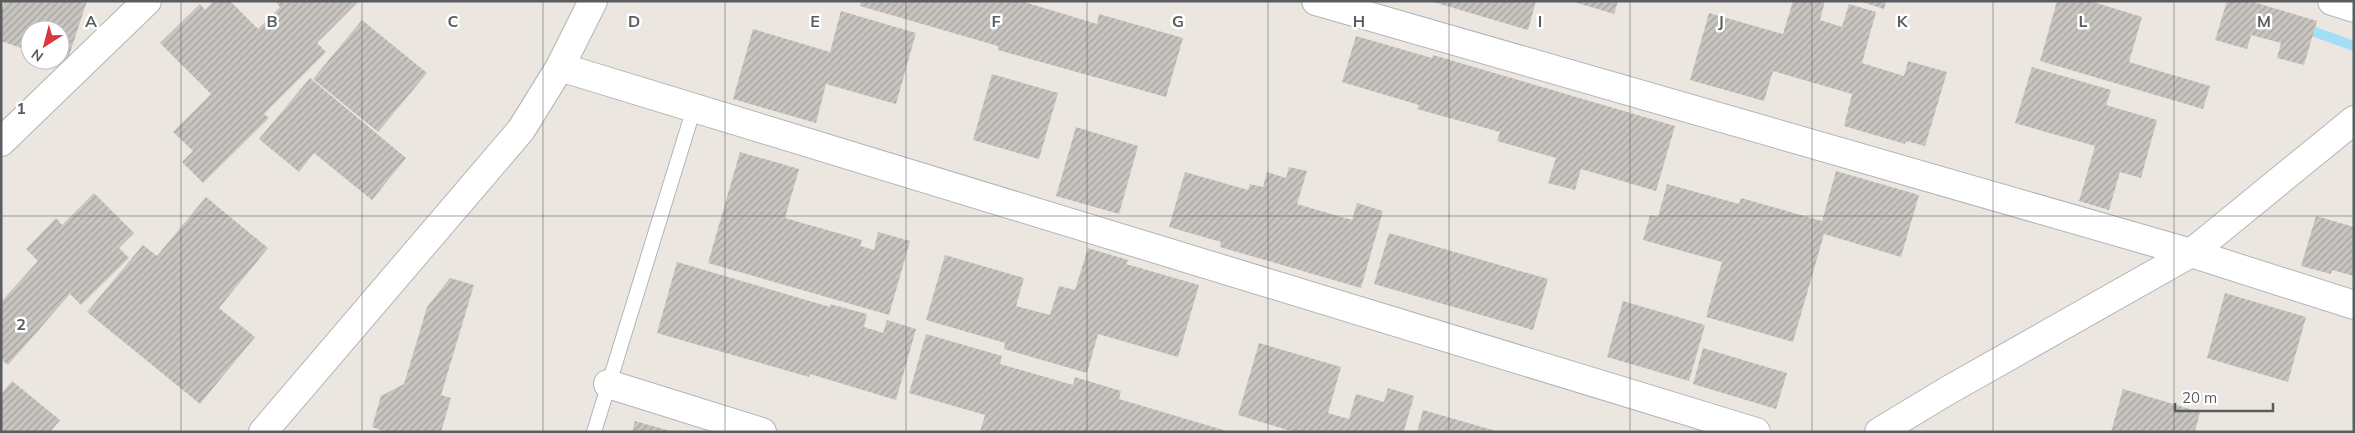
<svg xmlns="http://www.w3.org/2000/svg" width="2355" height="433" font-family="Mulish,sans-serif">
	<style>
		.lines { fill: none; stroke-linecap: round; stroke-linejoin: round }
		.stream { stroke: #a3def8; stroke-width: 10 }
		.building { fill: url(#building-hatch) }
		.service-casing { stroke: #b1b4b7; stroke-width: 16 }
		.minor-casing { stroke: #b1b4b7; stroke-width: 30 }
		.service { stroke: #fff; stroke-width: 14 }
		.minor { stroke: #fff; stroke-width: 28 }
		.grid { fill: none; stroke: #595d60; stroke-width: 1; stroke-opacity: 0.55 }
		.grid-label { font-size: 16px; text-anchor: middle; font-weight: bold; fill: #595d60; stroke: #fff; stroke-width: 5; stroke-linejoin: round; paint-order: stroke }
	</style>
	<defs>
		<pattern id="building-hatch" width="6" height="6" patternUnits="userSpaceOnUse" patternTransform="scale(1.25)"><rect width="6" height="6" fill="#c8c4c0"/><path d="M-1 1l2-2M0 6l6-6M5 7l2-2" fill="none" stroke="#a5a29f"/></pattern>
	</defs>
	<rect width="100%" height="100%" fill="#ebe7e0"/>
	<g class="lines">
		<path class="stream" d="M2301,27L2354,46"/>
	</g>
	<path class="building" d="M5,1H87L67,62L60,60V30H30V51L1,41V12Z
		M214,1H230L258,29L280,7L275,1H359L317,43L326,52L264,114L269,118L203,183L182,162L193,151L173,132L211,94L160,43L200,4L205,10Z
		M861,1H1021L1097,24L1099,14L1183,38L1166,97L998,50V46L860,6Z
		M1430,1H1536L1528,30Z
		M1571,1H1618L1614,14Z
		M1793,1H1825L1820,20L1842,27L1849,4L1876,12L1862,63L1904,76L1908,61L1947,72L1925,146L1906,141L1905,144L1844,126L1852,94L1773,71L1764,101L1690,80L1709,13L1783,34Z
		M1859,1H1886L1884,9Z
		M2057,1H2090L2142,17L2129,62L2210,86L2203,109L2040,61Z
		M2227,1H2250L2317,21L2304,65L2277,58L2281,43L2251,35L2247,49L2215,40Z
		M841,11L916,33L896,104L826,84L816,123L733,99L753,29L830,52Z
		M362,20L427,73L378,132L313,79Z
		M1356,36L1432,58L1433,55L1675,126L1656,191L1581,169L1575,190L1548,183L1556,158L1497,141L1500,132L1417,109L1419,105L1342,82Z
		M2032,67L2111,90L2106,105L2157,120L2141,178L2120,172L2109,210L2079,201L2095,146L2015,123Z
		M992,74L1058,93L1039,159L973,140Z
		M310,78L406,158L372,200L314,153L299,172L259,139Z
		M1076,127L1138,146L1119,214L1056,196Z
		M740,152L799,169L785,218L862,240L860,246L874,250L878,232L910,241L889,315L708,263Z
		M1289,167L1307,171L1297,204L1352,220L1357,203L1383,211L1361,288L1220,247L1221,242L1169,227L1185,172L1248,190L1250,184L1263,187L1267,172L1286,178Z
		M1836,171L1919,195L1901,257L1824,234L1793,342L1706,317L1722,262L1643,240L1650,215L1658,217L1667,184L1739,204L1741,198L1822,221Z
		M94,193L134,233L119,248L129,258L81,305L70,294L8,365L1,359V302L38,261L26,249L56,218L62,225Z
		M206,197L268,248L219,308L255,337L200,404L87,312L143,245L157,256Z
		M2316,216L2354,227V276L2332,270L2331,274L2301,266Z
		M1389,233L1548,279L1533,330L1374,284Z
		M1088,248L1128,260L1126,264L1199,285L1178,357L1098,334L1087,373L1004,349L1005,343L926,320L945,255L1024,278L1016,306L1050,315L1059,286L1075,290Z
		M677,262L830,307V304L867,314L864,327L883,333L887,320L916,329L896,400L810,374L809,377L657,333Z
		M450,278L474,285L441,395L451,398L441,432H387L372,427L381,396L404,384L427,307Z
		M2225,293L2306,317L2288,382L2207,358Z
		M1623,301L1705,325L1689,381L1607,357Z
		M926,334L1002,356L1000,364L1073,385L1075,377L1121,391L1119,399L1230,432H980L985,415L909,393Z
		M1259,343L1341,367L1328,413L1349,419L1356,394L1384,402L1388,388L1414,396L1404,431L1294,432L1238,415Z
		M1703,348L1787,373L1776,409L1693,384Z
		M12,381L60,420L50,432H1V394Z
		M2123,389L2200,412L2195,432H2111Z
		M1423,410L1496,431V432H1417Z
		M635,421L670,431L669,432H632Z"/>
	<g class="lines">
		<defs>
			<path id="service" d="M594,432L694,108"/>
			<path id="minor" d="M1316,1L2191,253L2354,305
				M2332,1L2354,8
				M560,67L1756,432
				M1,142L147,1
				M608,384L762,432
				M263,432L521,130L560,67L593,1
				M1879,432L1947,391L2191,253L2354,120"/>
		</defs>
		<use href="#service" class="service-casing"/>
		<use href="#minor" class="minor-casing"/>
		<use href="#service" class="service"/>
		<use href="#minor" class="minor"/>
	</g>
	<path class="grid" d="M181,1V432M362,1V432M543,1V432M725,1V432M906,1V432M1087,1V432M1268,1V432M1449,1V432M1630,1V432M1812,1V432M1993,1V432M2174,1V432M1,216H2354"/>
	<g class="grid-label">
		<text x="91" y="27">A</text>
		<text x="272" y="27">B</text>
		<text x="453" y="27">C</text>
		<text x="634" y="27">D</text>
		<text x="815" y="27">E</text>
		<text x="996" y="27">F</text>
		<text x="1178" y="27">G</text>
		<text x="1359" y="27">H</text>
		<text x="1540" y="27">I</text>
		<text x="1721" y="27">J</text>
		<text x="1902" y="27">K</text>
		<text x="2083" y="27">L</text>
		<text x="2264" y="27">M</text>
		<text x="21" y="114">1</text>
		<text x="21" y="330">2</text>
	</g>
	<rect width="2355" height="433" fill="none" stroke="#595d60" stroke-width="5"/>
	<g transform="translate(45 45) rotate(216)"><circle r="24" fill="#ffffff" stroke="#bdbebf"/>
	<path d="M0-4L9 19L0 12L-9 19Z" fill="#db363f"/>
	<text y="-8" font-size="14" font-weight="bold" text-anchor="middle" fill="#595d60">N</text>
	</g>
	<path d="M2175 403v8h98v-8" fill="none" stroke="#595d60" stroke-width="2.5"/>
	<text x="2182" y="403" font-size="15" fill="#595d60" stroke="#ffffff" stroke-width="4" paint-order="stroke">20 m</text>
</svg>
